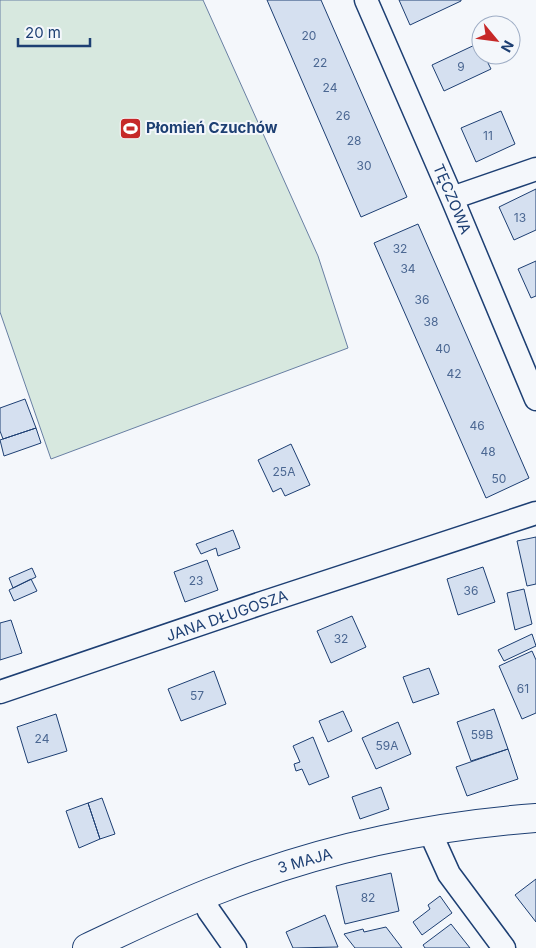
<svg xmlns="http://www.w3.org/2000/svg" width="536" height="948" font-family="Inter,sans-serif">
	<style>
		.green { fill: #d7e8df; stroke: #687fa3 }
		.building { fill: #d5e0f0; stroke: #1d3f73 }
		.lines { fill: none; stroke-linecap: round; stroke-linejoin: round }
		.minor-casing { stroke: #1d3f73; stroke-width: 25 }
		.secondary-casing { stroke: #1d3f73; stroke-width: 30 }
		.minor { stroke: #f4f7fb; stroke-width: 22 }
		.secondary { stroke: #f4f7fb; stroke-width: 28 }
		.labels { text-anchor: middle; stroke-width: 4; stroke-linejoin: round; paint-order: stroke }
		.number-label { font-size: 12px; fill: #4b6792 }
		.poi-label { font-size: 15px; font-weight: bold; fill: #1d3f73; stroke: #f4f7fb; text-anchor: start }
		.street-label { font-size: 15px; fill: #1d3f73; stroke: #f4f7fb }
	</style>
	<rect width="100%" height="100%" fill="#f4f7fb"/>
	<path class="green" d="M0,0H203L318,256L348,348L51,459L0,312Z"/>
	<path class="building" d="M267,0H321L407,197L361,217Z
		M399,0H461V1L410,25Z
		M479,43L481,48V55H484L491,69L444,91L432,65Z
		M501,111L515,144L476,162L461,128Z
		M536,189V230L514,240L499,207Z
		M418,224L529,478L486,498L374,243Z
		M536,261V296L531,298L518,269Z
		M25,399L36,428L3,439L0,431V408Z
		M36,428L41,443L4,456L0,440Z
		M291,444L310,485L285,496L281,488L273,492L258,460Z
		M233,530L240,548L218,556L216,548L201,554L196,544Z
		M536,537V584L527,586L517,541Z
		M207,560L218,590L185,602L174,572Z
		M483,567L495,602L458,615L447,579Z
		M32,568L36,577L13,588L9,578Z
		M31,579L37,591L14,601L9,590Z
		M524,589L532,624L515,630L507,593Z
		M352,616L366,647L331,663L317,631Z
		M11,620L22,653L0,660V623Z
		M532,634L536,646L504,661L498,650Z
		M532,651L536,660V713L522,719L499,666Z
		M429,668L439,694L413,703L403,677Z
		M214,671L226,704L181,721L168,689Z
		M494,709L508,749L471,761L457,722Z
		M343,711L352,731L328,742L319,721Z
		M56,714L67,751L28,763L17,727Z
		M398,722L411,754L376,769L362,738Z
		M313,737L329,777L309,785L302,769L296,771L294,764L300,762L293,746Z
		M508,749L518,779L467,796L456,767Z
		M381,787L389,809L360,819L352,797Z
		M102,798L115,834L100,839L88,803Z
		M88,803L100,839L79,848L66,811Z
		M391,873L399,911L345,924L336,886Z
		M536,879V922L515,895Z
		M440,896L452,913L422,935L413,922L430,909L428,905Z
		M325,915L338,947L293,948L286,932Z
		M451,924L470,948H425L423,945Z
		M386,927L402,948H355L344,934L363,929L364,932Z"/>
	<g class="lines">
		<defs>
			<path id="minor" d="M366,0L452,198L536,399
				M452,198L536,169
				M0,692L265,602L536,513
				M430,832L449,874L504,948
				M202,896L209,911L235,948"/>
			<path id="secondary" d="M87,948C132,927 176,905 222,888C322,849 429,826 536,818"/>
		</defs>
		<use href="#minor" class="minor-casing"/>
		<use href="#secondary" class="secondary-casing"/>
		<use href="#minor" class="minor"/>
		<use href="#secondary" class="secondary"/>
	</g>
	<defs>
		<symbol id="stadium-square" viewBox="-11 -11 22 22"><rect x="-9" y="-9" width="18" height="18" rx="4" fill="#c62828" stroke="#f4f7fb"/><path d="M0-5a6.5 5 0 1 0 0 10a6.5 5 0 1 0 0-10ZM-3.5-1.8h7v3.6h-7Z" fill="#fff"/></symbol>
	</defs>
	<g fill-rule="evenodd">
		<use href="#stadium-square" x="118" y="116" width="25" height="25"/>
	</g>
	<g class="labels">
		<g class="number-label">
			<text x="309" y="40">20</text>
			<text x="320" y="67">22</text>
			<text x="461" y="71">9</text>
			<text x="330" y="92">24</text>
			<text x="343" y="120">26</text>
			<text x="488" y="140">11</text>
			<text x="354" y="145">28</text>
			<text x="364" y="170">30</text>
			<text x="520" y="222">13</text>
			<text x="400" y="253">32</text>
			<text x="408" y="273">34</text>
			<text x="422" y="304">36</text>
			<text x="431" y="326">38</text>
			<text x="443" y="353">40</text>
			<text x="454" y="378">42</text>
			<text x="477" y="430">46</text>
			<text x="488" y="456">48</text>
			<text x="284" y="476">25A</text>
			<text x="499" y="483">50</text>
			<text x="196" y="585">23</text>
			<text x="471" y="595">36</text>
			<text x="341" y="643">32</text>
			<text x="523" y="693">61</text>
			<text x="197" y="700">57</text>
			<text x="482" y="739">59B</text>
			<text x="42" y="743">24</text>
			<text x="387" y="750">59A</text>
			<text x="368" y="902">82</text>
		</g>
		<g class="poi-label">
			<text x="146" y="133">Płomień Czuchów</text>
		</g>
		<g class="street-label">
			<text transform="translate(452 199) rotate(67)" y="5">TĘCZOWA</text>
			<text transform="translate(227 616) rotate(-19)" y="5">JANA DŁUGOSZA</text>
			<text transform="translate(305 861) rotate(-16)" y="5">3 MAJA</text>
		</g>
	</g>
	<g transform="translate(496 40) rotate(119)"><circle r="24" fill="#f4f7fb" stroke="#9eadc5"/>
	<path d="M0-4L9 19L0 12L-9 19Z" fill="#c62828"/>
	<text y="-8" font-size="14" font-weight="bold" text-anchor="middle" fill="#1d3f73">N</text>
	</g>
	<path d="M18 38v8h72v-8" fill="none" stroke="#1d3f73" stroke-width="2.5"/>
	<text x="25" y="38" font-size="15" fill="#1d3f73" stroke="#f4f7fb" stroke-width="4" paint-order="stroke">20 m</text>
</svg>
